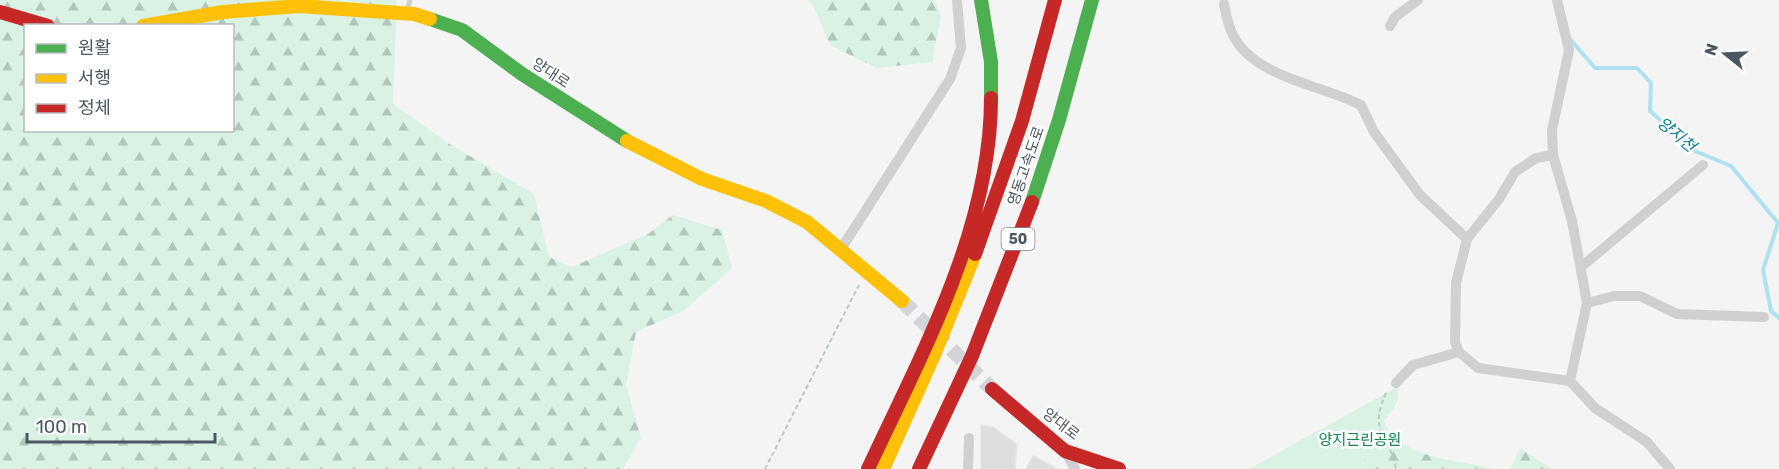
<svg xmlns="http://www.w3.org/2000/svg" width="1779" height="469" font-family="Rubik,'Noto Sans KR',sans-serif">
	<style>
		.green { fill: #d9f2e3 }
		.forest { fill: url(#forest-firs); fill-rule: evenodd }
		.lines { fill: none; stroke-linecap: round; stroke-linejoin: round }
		.stream { stroke: #aee2f0; stroke-width: 4 }
		.building { fill: #ddddde; stroke: #e5e6e7; stroke-width: 1.5 }
		.secondary-tunnel { stroke: #d2d4d7; stroke-width: 15; stroke-dasharray: 15 8; stroke-linecap: butt }
		.path { stroke: #bcc7c4; stroke-width: 2; stroke-dasharray: 4.5 3; stroke-linecap: butt }
		.lane { stroke: #ced0d2; stroke-width: 5 }
		.street { stroke: #ced0d2; stroke-width: 10 }
		.fast { stroke: #4caf50; stroke-width: 14 }
		.slow { stroke: #ffc107; stroke-width: 14 }
		.jam { stroke: #c62828; stroke-width: 14 }
		.labels { text-anchor: middle; stroke-width: 5; stroke-linejoin: round; paint-order: stroke }
		.shield { fill: #fff; stroke: #808990; stroke-width: 1.5 }
		.shield-label { font-size: 14px; font-weight: bold; fill: #4a5661 }
		.street-label { font-size: 15px; fill: #4a5661; stroke: #fff }
		.park-label { font-size: 15px; fill: #17864f; stroke: #fff }
		.water-label { font-size: 16px; font-style: italic; fill: #0c7c9b; stroke: #fff }
	</style>
	<defs>
		<pattern id="forest-firs" width="22" height="20" patternUnits="userSpaceOnUse" patternTransform="scale(1.5)"><rect width="22" height="20" fill="#d9f2e3"/><path d="M5 1l3.5 6h-7zM16 11l3.5 6h-7z" fill="#b2c7bb"/></pattern>
	</defs>
	<rect width="100%" height="100%" fill="#f4f4f4"/>
	<path class="green" d="M1397,387C1401,402 1393,409 1384,421C1400,461 1457,459 1493,469H1249Z"/>
	<path class="forest" d="M0,0H397L393,104L448,143L534,194L549,257L572,267L648,234L673,215L722,230L732,268L685,310L636,332L626,385L641,438L623,469H0ZM26,26H232V130H26Z
		M808,0H935L941,17L932,62L876,68L830,45L813,5Z
		M1388,432C1416,461 1457,459 1493,469H1359L1361,463L1376,452Z
		M1520,448L1552,469H1510Z"/>
	<g class="lines">
		<path class="stream" d="M1570,39L1595,68H1637L1651,83L1650,111L1695,151L1731,166L1778,223L1763,270L1771,311L1779,318"/>
	</g>
	<path class="building" d="M981,425L993,427L1017,444L1015,469H981Z
		M1033,456L1058,469H1026Z"/>
	<g class="lines">
		<path class="secondary-tunnel" d="M902,301L992,389"/>
		<path class="path" d="M1386,393C1368,433 1389,433 1396,469
			M765,469L859,285"/>
		<path class="lane" d="M407,12L410,0"/>
		<path class="street" d="M1557,0L1569,50L1552,130L1553,155L1572,221L1587,303L1570,381
			M1224,4C1226,14 1228,26 1233,35C1254,78 1323,85 1361,105L1374,132L1420,195L1467,239
			M1390,26L1395,17L1418,0
			M1553,155L1536,158L1515,172L1499,199L1467,239L1456,283L1455,342L1459,352L1478,368L1570,381L1595,408L1647,442L1670,469
			M841,249L950,79L961,48L957,0
			M1581,267L1703,165
			M1587,303L1614,296H1640L1677,314L1764,317
			M1396,383L1413,365L1459,352
			M1065,451L1075,469
			M968,469L969,438"/>
		<path class="fast" d="M981,0L991,62V98
			M430,19L462,30L522,74L627,141
			M1032,202L1059,120L1092,0"/>
		<path class="slow" d="M143,26L223,12L299,6L414,14L430,19
			M627,141L702,179L766,201L807,222L902,301
			M883,469L934,355L975,254"/>
		<path class="jam" d="M0,12L48,26
			M975,254L1022,121L1055,0
			M992,389L1065,451L1119,469
			M868,469C922,353 991,229 991,98
			M919,469L972,356L1032,202"/>
	</g>
	<g class="labels">
		<rect class="shield" x="1001.5" y="228" width="33" height="22" rx="4.5"/>
		<g class="shield-label">
			<text x="1018" y="244">50</text>
		</g>
		<g class="street-label">
			<text transform="translate(551 73) rotate(33)" y="5">양대로</text>
			<text transform="translate(1026 166) rotate(-71)" y="5">영동고속도로</text>
			<text transform="translate(1061 424) rotate(37)" y="5">양대로</text>
		</g>
		<g class="park-label">
			<text x="1360" y="445">양지근린공원</text>
		</g>
		<g class="water-label">
			<text transform="translate(1677 134) rotate(40)" y="6">양지천</text>
		</g>
	</g>
	<rect x="24" y="24" width="210" height="108" fill="#ffffff" stroke="#b7bbc0" stroke-width="1.5"/>
	<rect x="36" y="44" width="30" height="9" fill="#4caf50" stroke="#b7bbc0" stroke-width="1.5"/>
	<text x="78" y="54" font-size="18" fill="#4a5661">원활</text>
	<rect x="36" y="74" width="30" height="9" fill="#ffc107" stroke="#b7bbc0" stroke-width="1.5"/>
	<text x="78" y="84" font-size="18" fill="#4a5661">서행</text>
	<rect x="36" y="104" width="30" height="9" fill="#c62828" stroke="#b7bbc0" stroke-width="1.5"/>
	<text x="78" y="114" font-size="18" fill="#4a5661">정체</text>
	<g transform="translate(1725 54) rotate(288)" stroke="#ffffff" stroke-width="4.5" paint-order="stroke">
	<path d="M0-4.5L10 22L0 15L-10 22Z" fill="#4a5661"/>
	<text y="-9" font-size="16" font-weight="bold" text-anchor="middle" fill="#4a5661">N</text>
	</g>
	<path d="M27 433v9h188v-9" fill="none" stroke="#4a5661" stroke-width="3"/>
	<text x="36" y="433" font-size="18" fill="#4a5661" stroke="#ffffff" stroke-width="4.5" paint-order="stroke">100 m</text>
</svg>
